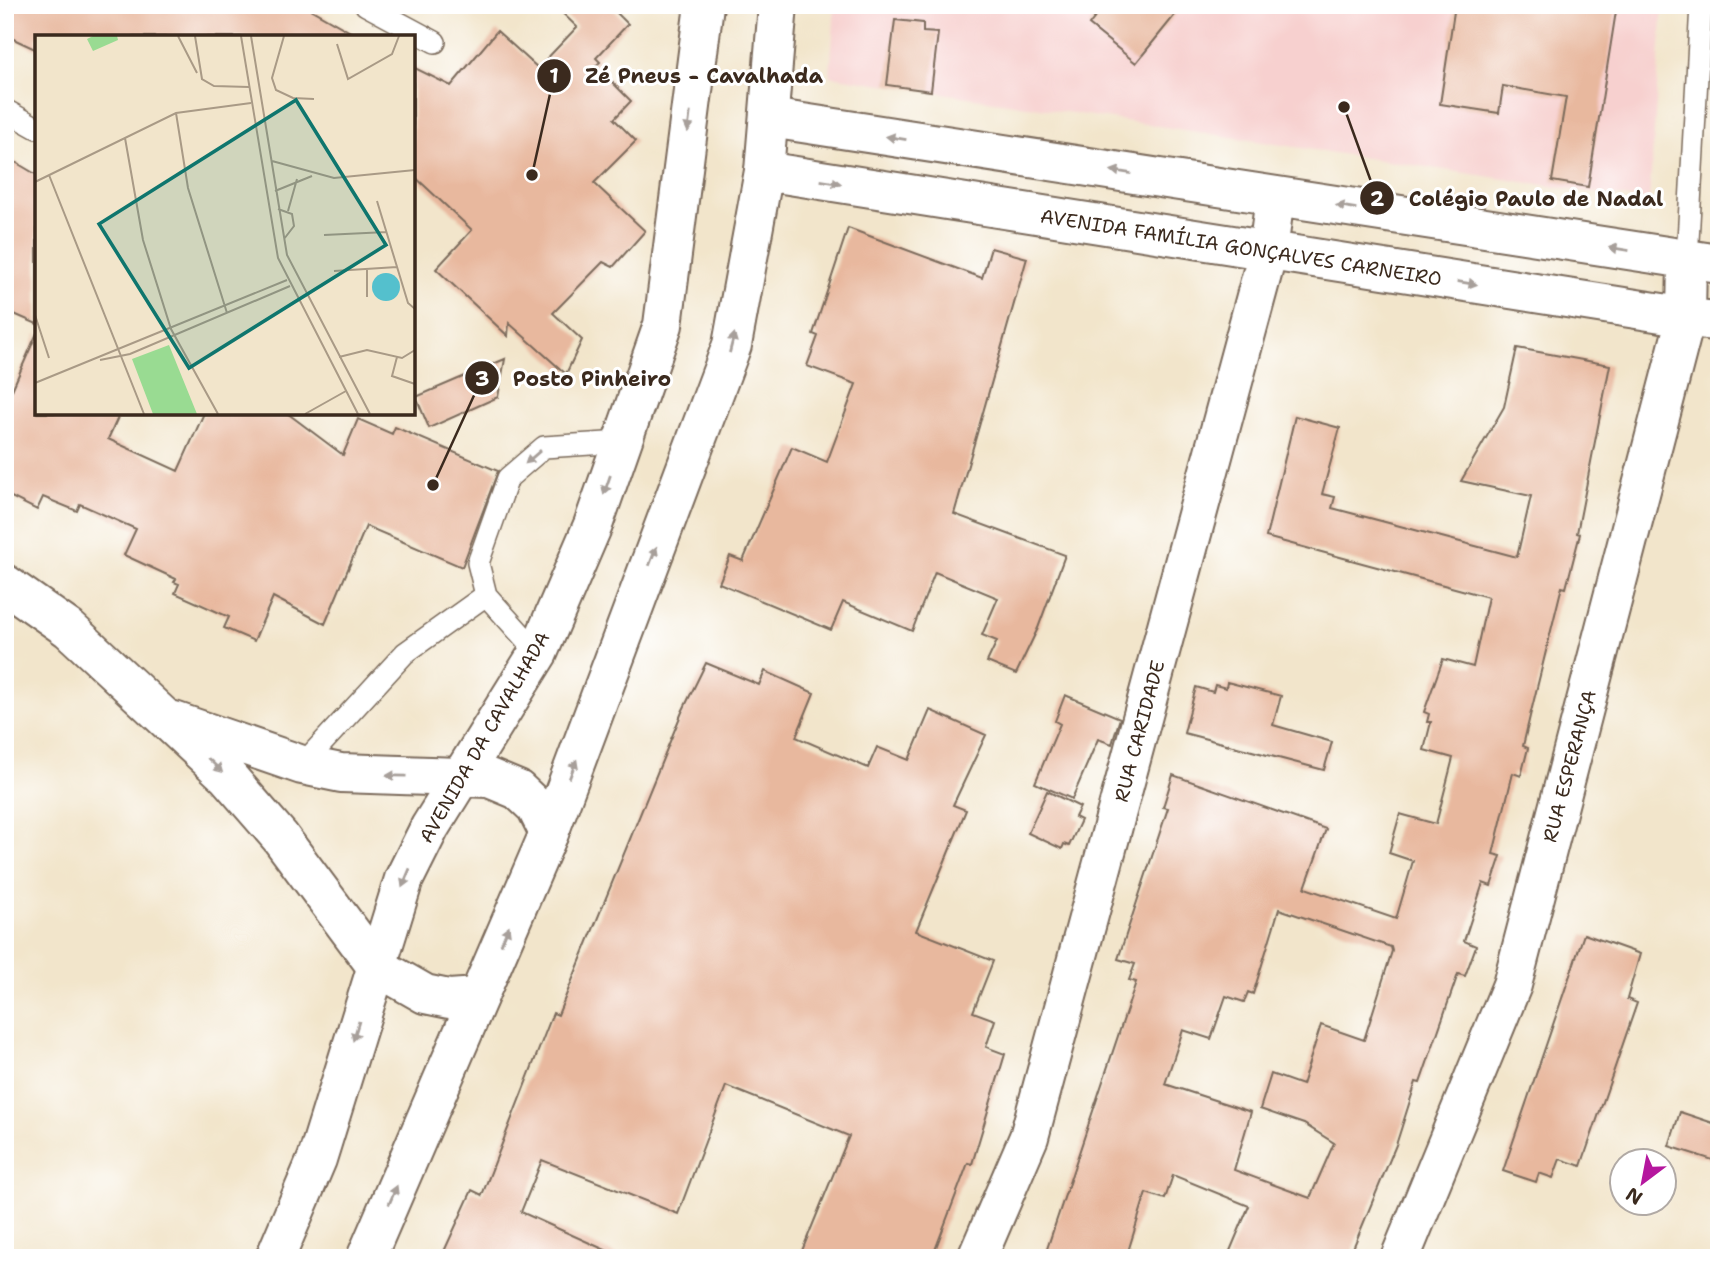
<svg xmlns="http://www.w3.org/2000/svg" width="1724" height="1263" font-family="'Shantell Sans',sans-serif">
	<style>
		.built { fill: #f7d0cf }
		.building { fill: #e8b89e; fill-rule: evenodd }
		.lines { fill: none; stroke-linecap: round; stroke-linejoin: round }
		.lane-casing { stroke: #7b6b5b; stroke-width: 24 }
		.street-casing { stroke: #7b6b5b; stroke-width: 42 }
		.secondary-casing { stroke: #7b6b5b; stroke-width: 42 }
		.primary-casing { stroke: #7b6b5b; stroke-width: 42 }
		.lane { stroke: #fff; stroke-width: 21 }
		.street { stroke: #fff; stroke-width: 38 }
		.secondary { stroke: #fff; stroke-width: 38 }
		.primary { stroke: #fff; stroke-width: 38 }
		.oneway { fill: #a79f9a }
		.labels { text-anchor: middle; stroke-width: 6; stroke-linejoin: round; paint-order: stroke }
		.street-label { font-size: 19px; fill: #3b2a1e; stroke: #fff }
		.inset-road { fill: none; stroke: #a99a86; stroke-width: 2 }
		.view { fill: #0f766e; fill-opacity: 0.15; stroke: #0f766e; stroke-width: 3.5 }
		.inset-edge { fill: none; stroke: #3b2a1e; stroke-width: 3.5 }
		.leader { fill: none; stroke: #3b2a1e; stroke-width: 2.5 }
		.callout-dot { fill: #3b2a1e; stroke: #fff; stroke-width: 2.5 }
		.mark-label { font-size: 21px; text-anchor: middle; font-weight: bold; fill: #fff }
		.callout-label { font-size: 21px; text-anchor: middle; font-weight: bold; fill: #3b2a1e; stroke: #fff; stroke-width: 6; stroke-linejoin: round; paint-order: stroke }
	</style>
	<rect width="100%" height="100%" fill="#fff"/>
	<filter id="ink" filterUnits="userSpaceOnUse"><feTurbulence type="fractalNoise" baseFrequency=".0143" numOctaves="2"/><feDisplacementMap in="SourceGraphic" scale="14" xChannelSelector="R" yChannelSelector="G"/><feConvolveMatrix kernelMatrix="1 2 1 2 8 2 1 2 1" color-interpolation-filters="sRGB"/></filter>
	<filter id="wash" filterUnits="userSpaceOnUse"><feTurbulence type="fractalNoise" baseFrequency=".00686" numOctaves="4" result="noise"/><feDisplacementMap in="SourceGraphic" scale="28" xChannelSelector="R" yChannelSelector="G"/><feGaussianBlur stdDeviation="1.57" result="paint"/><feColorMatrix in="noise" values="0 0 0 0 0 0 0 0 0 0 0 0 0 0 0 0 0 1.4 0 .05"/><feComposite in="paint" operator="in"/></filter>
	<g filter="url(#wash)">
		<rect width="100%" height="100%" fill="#f2e5cb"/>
		<path class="built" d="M835,5H1663L1649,201L830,76Z"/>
		<g id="blocks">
			<path class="building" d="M5,5H303L359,37H37V50L5,35Z
				M554,5H609L628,24L596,58L600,62L596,66L631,101L614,119L636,141L594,183L645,231L613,267L603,262L553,313L582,340L566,374L509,323L508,336L436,269L472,230L413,175V67L451,86L497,31L538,68L577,27Z
				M1105,5H1183L1136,63L1089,25Z
				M1455,5H1617L1588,187L1552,181L1566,97L1503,86L1499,113L1440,104Z
				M895,20L923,23V32L938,33L931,91L887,85Z
				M5,156L37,175V324L5,310Z
				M848,228L982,278L991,248L1027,258L954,514L1065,555L1038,628L1016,674L987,662L997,641L982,635L998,598L935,572L912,631L843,602L831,630L719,583L730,556L743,561L792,447L827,462L856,384L807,366L818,336L813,334Z
				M37,333V413H120L108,439L178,471L204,413H287L343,455L358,419L392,434L395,427L498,471L462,567L366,526L325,624L273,597L254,641L224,628L229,617L175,593L179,584L174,582L176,579L124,555L136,529L80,504L77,511L43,497L37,510L5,494V406Z
				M1517,348L1610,365L1577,533L1580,534L1566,588L1562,587L1560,594L1530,716L1523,746L1528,748L1521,776L1513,773L1493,854L1501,856L1491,886L1483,883L1464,941L1476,946L1465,976L1458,974L1420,1083L1416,1082L1396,1145L1349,1258H1227L1249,1206L1173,1175L1165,1199L1146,1193L1126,1258H1044L1136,982L1129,980L1135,964L1118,959L1168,808L1163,807L1173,775L1326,829L1305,888L1396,919L1413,861L1389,853L1400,814L1436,824L1453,758L1424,750L1431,722H1427L1429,714L1424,712L1443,659L1473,667L1488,597L1266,537L1295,416L1340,428L1322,494L1335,497L1332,508L1517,557L1531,496L1461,481L1504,407ZM1279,909L1391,947L1392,951L1364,1040L1321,1025L1302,1085L1271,1074L1260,1109L1304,1124L1334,1143L1310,1198L1234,1170L1251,1112L1165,1084L1183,1030L1211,1039L1226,996L1244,1002L1248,992L1253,994Z
				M505,359L498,397L429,428L416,397Z
				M706,663L759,685L765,671L814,693L796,737L868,768L877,747L909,760L930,710L986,735L953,805L966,810L916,931L993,961L973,1012L995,1020L986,1047L1005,1054L972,1164L968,1163L932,1258H799L849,1136L726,1086L678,1214L542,1160L521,1212L623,1258H441L472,1190L482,1195L553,1013L558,1015L682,712Z
				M1227,682L1281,696L1273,725L1332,742L1324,770L1184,733L1196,687L1213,692L1215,685L1226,688Z
				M1065,695L1120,718L1112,744L1098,739L1072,799L1035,783L1060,724L1055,721Z
				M1047,791L1080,807L1075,817L1081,820L1069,846L1064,844L1062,849L1028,833Z
				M1584,934L1640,954L1627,999L1637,1003L1581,1166L1560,1159L1553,1178L1539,1173L1536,1182L1503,1171Z
				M1680,1112L1719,1125V1162L1669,1146Z"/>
		</g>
	</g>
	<g filter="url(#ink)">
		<use href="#blocks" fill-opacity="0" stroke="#7b6b5b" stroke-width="2"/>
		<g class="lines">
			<defs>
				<path id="lane" d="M366,5L435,42
					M5,110L37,128
					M1687,259L1701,5
					M538,653L486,595L478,563L508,478L544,447L622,442
					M302,765L405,653L486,595"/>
				<path id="street" d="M770,118L1719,264
					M764,171L1719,322
					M977,1258L1029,1137L1268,252L1275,196
					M1400,1258L1512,985L1686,317L1687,259"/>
				<path id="secondary" d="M5,584L69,629L227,776L280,837L376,966L425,994L449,999L478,997
					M174,721L302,765L341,773L489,778L518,790L536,807L549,833"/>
				<path id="primary" d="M275,1258L317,1159L404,879L430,827L538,653L593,525L663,325L704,5
					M366,1258L549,833L732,345L764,171L778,5"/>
			</defs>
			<use href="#lane" class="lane-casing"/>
			<use href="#street" class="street-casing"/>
			<use href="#secondary" class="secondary-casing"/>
			<use href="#primary" class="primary-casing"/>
			<use href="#lane" class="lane"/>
			<use href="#street" class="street"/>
			<use href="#secondary" class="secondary"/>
			<use href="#primary" class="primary"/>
		</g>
		<defs><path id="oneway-solid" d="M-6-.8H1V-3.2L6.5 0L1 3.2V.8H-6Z" transform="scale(1.75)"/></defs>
		<g class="oneway">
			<use href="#oneway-solid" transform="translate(689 122) rotate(97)"/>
			<use href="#oneway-solid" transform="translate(896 138) rotate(-171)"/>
			<use href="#oneway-solid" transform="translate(1121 172) rotate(-171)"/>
			<use href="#oneway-solid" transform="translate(831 182) rotate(9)"/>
			<use href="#oneway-solid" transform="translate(1346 207) rotate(-171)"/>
			<use href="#oneway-solid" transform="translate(1619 249) rotate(-171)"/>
			<use href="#oneway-solid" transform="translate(1467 283) rotate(9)"/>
			<use href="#oneway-solid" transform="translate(732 343) rotate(-76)"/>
			<use href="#oneway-solid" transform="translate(533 457) rotate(139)"/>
			<use href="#oneway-solid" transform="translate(607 485) rotate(109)"/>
			<use href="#oneway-solid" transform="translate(653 556) rotate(-69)"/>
			<use href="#oneway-solid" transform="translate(215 765) rotate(44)"/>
			<use href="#oneway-solid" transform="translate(573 769) rotate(-69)"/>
			<use href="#oneway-solid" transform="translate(396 776) rotate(-179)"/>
			<use href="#oneway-solid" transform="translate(406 878) rotate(113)"/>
			<use href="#oneway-solid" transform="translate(505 935) rotate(-67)"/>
			<use href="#oneway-solid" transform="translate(356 1031) rotate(107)"/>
			<use href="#oneway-solid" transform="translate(393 1195) rotate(-67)"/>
		</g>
	</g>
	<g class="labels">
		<g class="street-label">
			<text transform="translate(1241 247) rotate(9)" y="7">AVENIDA FAMÍLIA GONÇALVES CARNEIRO</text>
			<text transform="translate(1139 731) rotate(-75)" y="7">RUA CARIDADE</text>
			<text transform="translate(484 737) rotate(-60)" y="7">AVENIDA DA CAVALHADA</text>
			<text transform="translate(1569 766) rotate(-75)" y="7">RUA ESPERANÇA</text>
		</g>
	</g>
	<g transform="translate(35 35)">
		<rect width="380" height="380" fill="#f2e5cb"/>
		<path d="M58,1H82L83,5L58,16L52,4ZM134,310L162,379H118L97,324Z" fill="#99db92"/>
		<path d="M337 252a14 14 0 1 1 28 0a14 14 0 1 1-28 0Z" fill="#54c0cd"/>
		<path class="inset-road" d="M143,1L162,38M160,1L167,44L179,51L214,52M206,1L243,223L323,379M216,1L252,220L335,379M249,1L237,43L241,55L258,63L279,64M302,9L313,44L357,19L364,1M141,78L153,153L192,278M90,103L108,205L136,294L183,379M237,126L299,143L380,135M14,140L109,379M0,147L141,78L216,68M240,156L277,141M342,166L373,268L380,274M243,174L257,179L259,191L249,204M253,176L262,144M289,200L352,197M332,234V262M299,236L362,232M0,280L14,323M304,322L332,315L367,323L380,315M362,322L357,341L380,349M65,325L95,319L255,251M0,348L252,245M270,379L311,356"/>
		<path class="view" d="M261,65L351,210L154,333L64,189Z"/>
		<rect width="380" height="380" class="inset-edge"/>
	</g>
	<path class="leader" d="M532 175L554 76M1344 107L1377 198M433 485L482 378"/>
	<g class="callout-dot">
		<circle cx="532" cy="175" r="7"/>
		<circle cx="1344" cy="107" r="7"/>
		<circle cx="433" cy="485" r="7"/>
		<circle cx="554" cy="76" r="18"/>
		<circle cx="1377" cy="198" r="18"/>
		<circle cx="482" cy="378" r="18"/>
	</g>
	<g class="mark-label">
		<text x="554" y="83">1</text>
		<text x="1377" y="206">2</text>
		<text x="482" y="386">3</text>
	</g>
	<g class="callout-label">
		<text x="704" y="83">Zé Pneus - Cavalhada</text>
		<text x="1536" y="206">Colégio Paulo de Nadal</text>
		<text x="592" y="386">Posto Pinheiro</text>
	</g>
	<rect width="1724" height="1263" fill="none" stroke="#fff" stroke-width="28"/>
	<g transform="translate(1643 1182) rotate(212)"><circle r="33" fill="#ffffff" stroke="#b1aaa5" stroke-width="2"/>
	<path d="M0-5L12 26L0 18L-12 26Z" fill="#b5179e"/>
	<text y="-10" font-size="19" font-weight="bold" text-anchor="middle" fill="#3b2a1e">N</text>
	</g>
</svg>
